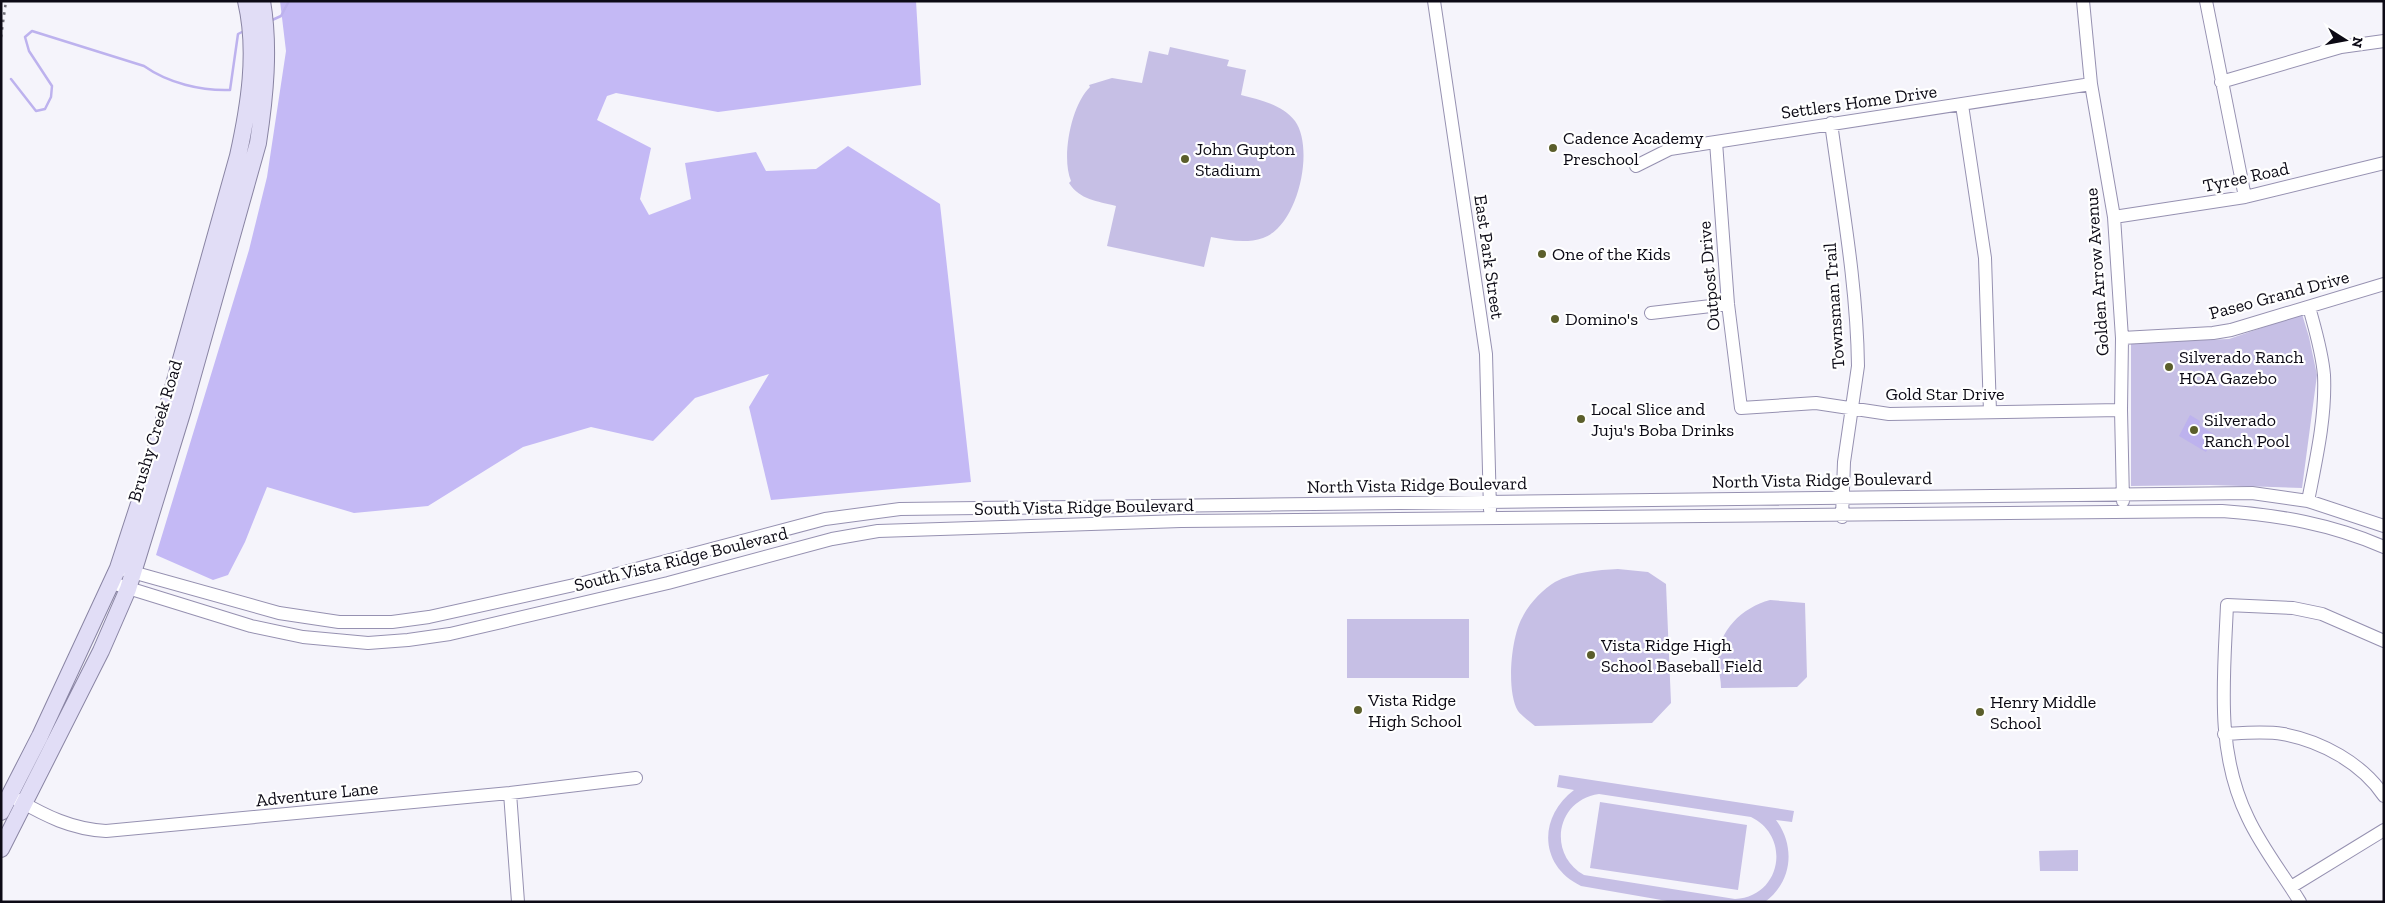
<svg xmlns="http://www.w3.org/2000/svg" width="2385" height="903" font-family="'Zilla Slab',serif">
	<style>
		.green { fill: #c6bfe5; fill-rule: evenodd }
		.forest { fill: #c4b9f5 }
		.water { fill: #bdb2ee }
		.lines { fill: none; stroke-linecap: round; stroke-linejoin: round }
		.stream { stroke: #bdb2ee; stroke-width: 2.5 }
		.minor-casing { stroke: #9691b1; stroke-width: 14 }
		.major-casing { stroke: #8984a3; stroke-width: 18 }
		.minor { stroke: #fff; stroke-width: 12 }
		.major { stroke: #e1ddf6; stroke-width: 16 }
		.rail { stroke: #6d6c75; stroke-width: 2.5; stroke-dasharray: 2.5 5; stroke-linecap: butt }
		.poi-dot { fill: #5b5e2b; stroke: #fff; stroke-width: 2 }
		.labels { text-anchor: middle; stroke-width: 4.5; stroke-linejoin: round; paint-order: stroke }
		.street-label { font-size: 18px; fill: #0c0a15; stroke: #fff }
		.poi-label { font-size: 18px; fill: #0c0a15; stroke: #fff; text-anchor: start }
	</style>
	<rect width="100%" height="100%" fill="#f5f4fb"/>
	<path class="green" d="M1170,47L1229,60L1227,66L1246,70L1241,95C1260,100 1282,104 1295,121C1315,149 1298,226 1263,238C1245,244 1229,240 1211,237L1204,267L1107,246L1116,206C1097,201 1080,200 1069,183L1071,181C1061,158 1071,105 1090,87L1089,85L1112,78L1142,83L1149,51L1168,55Z
		M2302,314L2309,337L2317,375L2302,488L2210,485L2131,486V343L2229,339Z
		M1618,569L1648,572L1666,584L1671,703L1652,723L1535,726C1530,722 1522,716 1518,711C1506,691 1511,638 1522,618C1528,605 1543,589 1555,582C1574,572 1597,570 1618,569Z
		M1770,600L1805,603L1807,677L1797,687L1721,688C1721,680 1719,673 1718,665C1716,632 1741,608 1770,600Z
		M1347,619H1469V678H1347Z
		M1559,775L1794,811L1792,822L1776,820C1796,847 1792,882 1765,902H1673L1581,886C1539,866 1538,817 1574,790L1557,787ZM1599,794L1751,817C1792,837 1781,897 1735,899L1584,875C1547,854 1556,800 1599,794Z
		M1600,802L1747,825L1738,890L1590,868Z
		M2078,850V871H2040L2039,851Z"/>
	<path class="forest" d="M280,1H916L921,85L718,112L616,93L607,96L597,120L651,148L640,199L649,215L691,199L685,163L756,152L766,171L816,169L848,146L940,204L971,482L771,500L749,407L769,374L695,398L653,441L591,427L523,447L428,506L354,513L267,487L245,542L228,575L213,580L156,555L249,250L267,177L286,51Z"/>
	<path class="water" d="M2190,415L2200,421L2199,425L2215,435L2206,452L2179,436Z"/>
	<g class="lines">
		<path class="stream" d="M270,21L281,16L289,1
			M11,79L36,111L45,109L51,97L52,86L29,51L25,37L32,31L144,66C168,83 201,91 230,90L238,34L244,31"/>
		<defs>
			<path id="minor" d="M1434,1L1486,354L1490,510
				M2083,1L2091,84L2114,217L2122,338L2121,410L2123,501
				M2206,1L2245,197
				M2221,82L2341,47L2384,41
				M1962,105L1985,258L1990,412
				M1831,123C1842,204 1857,285 1858,366L1844,462L1842,517
				M1716,142L1728,304L1741,408L1816,403L1889,414L2121,410
				M1636,166L1670,149L2091,84
				M2114,217L2245,197L2384,163
				M1651,313L1728,304
				M2122,338L2213,333L2231,330L2384,284
				M2308,501C2316,460 2326,417 2324,375C2322,351 2315,329 2309,307
				M125,570L279,613L339,622H392L429,617L583,583L825,519L900,509L2252,493L2308,501L2384,526
				M112,583L251,626L303,637L368,643L408,640L450,634L668,583L832,539L878,531L1181,521L2222,511C2279,515 2331,524 2384,547
				M2224,734C2244,733 2264,731 2283,734C2321,741 2362,763 2384,796
				M510,793L518,902
				M16,799C46,816 71,829 106,831L510,793L636,778
				M2291,887L2384,830
				M2300,902C2283,874 2262,848 2248,818C2215,751 2224,678 2227,605L2293,608L2322,614L2384,641"/>
			<path id="major" d="M1,812L40,736L118,568L150,470L238,156C249,106 258,52 246,1
				M1,849L101,651L128,589L183,410L258,143C265,97 270,47 262,1"/>
		</defs>
		<use href="#minor" class="minor-casing"/>
		<use href="#major" class="major-casing"/>
		<use href="#minor" class="minor"/>
		<use href="#major" class="major"/>
		<path class="rail" d="M1,37L6,1"/>
	</g>
	<g class="poi-dot">
		<circle cx="1553" cy="148" r="5"/>
		<circle cx="1185" cy="159" r="5"/>
		<circle cx="1542" cy="254" r="5"/>
		<circle cx="1555" cy="319" r="5"/>
		<circle cx="2169" cy="367" r="5"/>
		<circle cx="1581" cy="419" r="5"/>
		<circle cx="2194" cy="430" r="5"/>
		<circle cx="1591" cy="655" r="5"/>
		<circle cx="1358" cy="710" r="5"/>
		<circle cx="1980" cy="712" r="5"/>
	</g>
	<g class="labels">
		<g class="street-label">
			<text transform="translate(1859 102) rotate(-8)" y="6">Settlers Home Drive</text>
			<text transform="translate(2246 177) rotate(-12)" y="6">Tyree Road</text>
			<text transform="translate(1489 257) rotate(82)" y="6">East Park Street</text>
			<text transform="translate(2097 272) rotate(-94)" y="6">Golden Arrow Avenue</text>
			<text transform="translate(1709 276) rotate(-95)" y="6">Outpost Drive</text>
			<text transform="translate(2279 295) rotate(-15)" y="6">Paseo Grand Drive</text>
			<text transform="translate(1834 306) rotate(-94)" y="6">Townsman Trail</text>
			<text x="1945" y="400">Gold Star Drive</text>
			<text transform="translate(155 431) rotate(-73)" y="6">Brushy Creek Road</text>
			<text transform="translate(1822 480) rotate(-1)" y="6">North Vista Ridge Boulevard</text>
			<text transform="translate(1417 485) rotate(-1)" y="6">North Vista Ridge Boulevard</text>
			<text transform="translate(1084 507) rotate(-1)" y="6">South Vista Ridge Boulevard</text>
			<text transform="translate(681 559) rotate(-14)" y="6">South Vista Ridge Boulevard</text>
			<text transform="translate(317 794) rotate(-6)" y="6">Adventure Lane</text>
		</g>
		<g class="poi-label">
			<text x="1563" y="144">Cadence Academy<tspan x="1563" dy="21">Preschool</tspan></text>
			<text x="1195" y="155">John Gupton<tspan x="1195" dy="21">Stadium</tspan></text>
			<text x="1552" y="260">One of the Kids</text>
			<text x="1565" y="325">Domino's</text>
			<text x="2179" y="363">Silverado Ranch<tspan x="2179" dy="21">HOA Gazebo</tspan></text>
			<text x="1591" y="415">Local Slice and<tspan x="1591" dy="21">Juju's Boba Drinks</tspan></text>
			<text x="2204" y="426">Silverado<tspan x="2204" dy="21">Ranch Pool</tspan></text>
			<text x="1601" y="651">Vista Ridge High<tspan x="1601" dy="21">School Baseball Field</tspan></text>
			<text x="1368" y="706">Vista Ridge<tspan x="1368" dy="21">High School</tspan></text>
			<text x="1990" y="708">Henry Middle<tspan x="1990" dy="21">School</tspan></text>
		</g>
	</g>
	<rect width="2385" height="903" fill="none" stroke="#0c0a15" stroke-width="5"/>
	<g transform="translate(2345 40) rotate(101)" stroke="#ffffff" stroke-width="4" paint-order="stroke">
	<path d="M0-4L9 19L0 12L-9 19Z" fill="#0c0a15"/>
	<text y="-8" font-size="14" font-weight="bold" text-anchor="middle" fill="#0c0a15">N</text>
	</g>
</svg>
